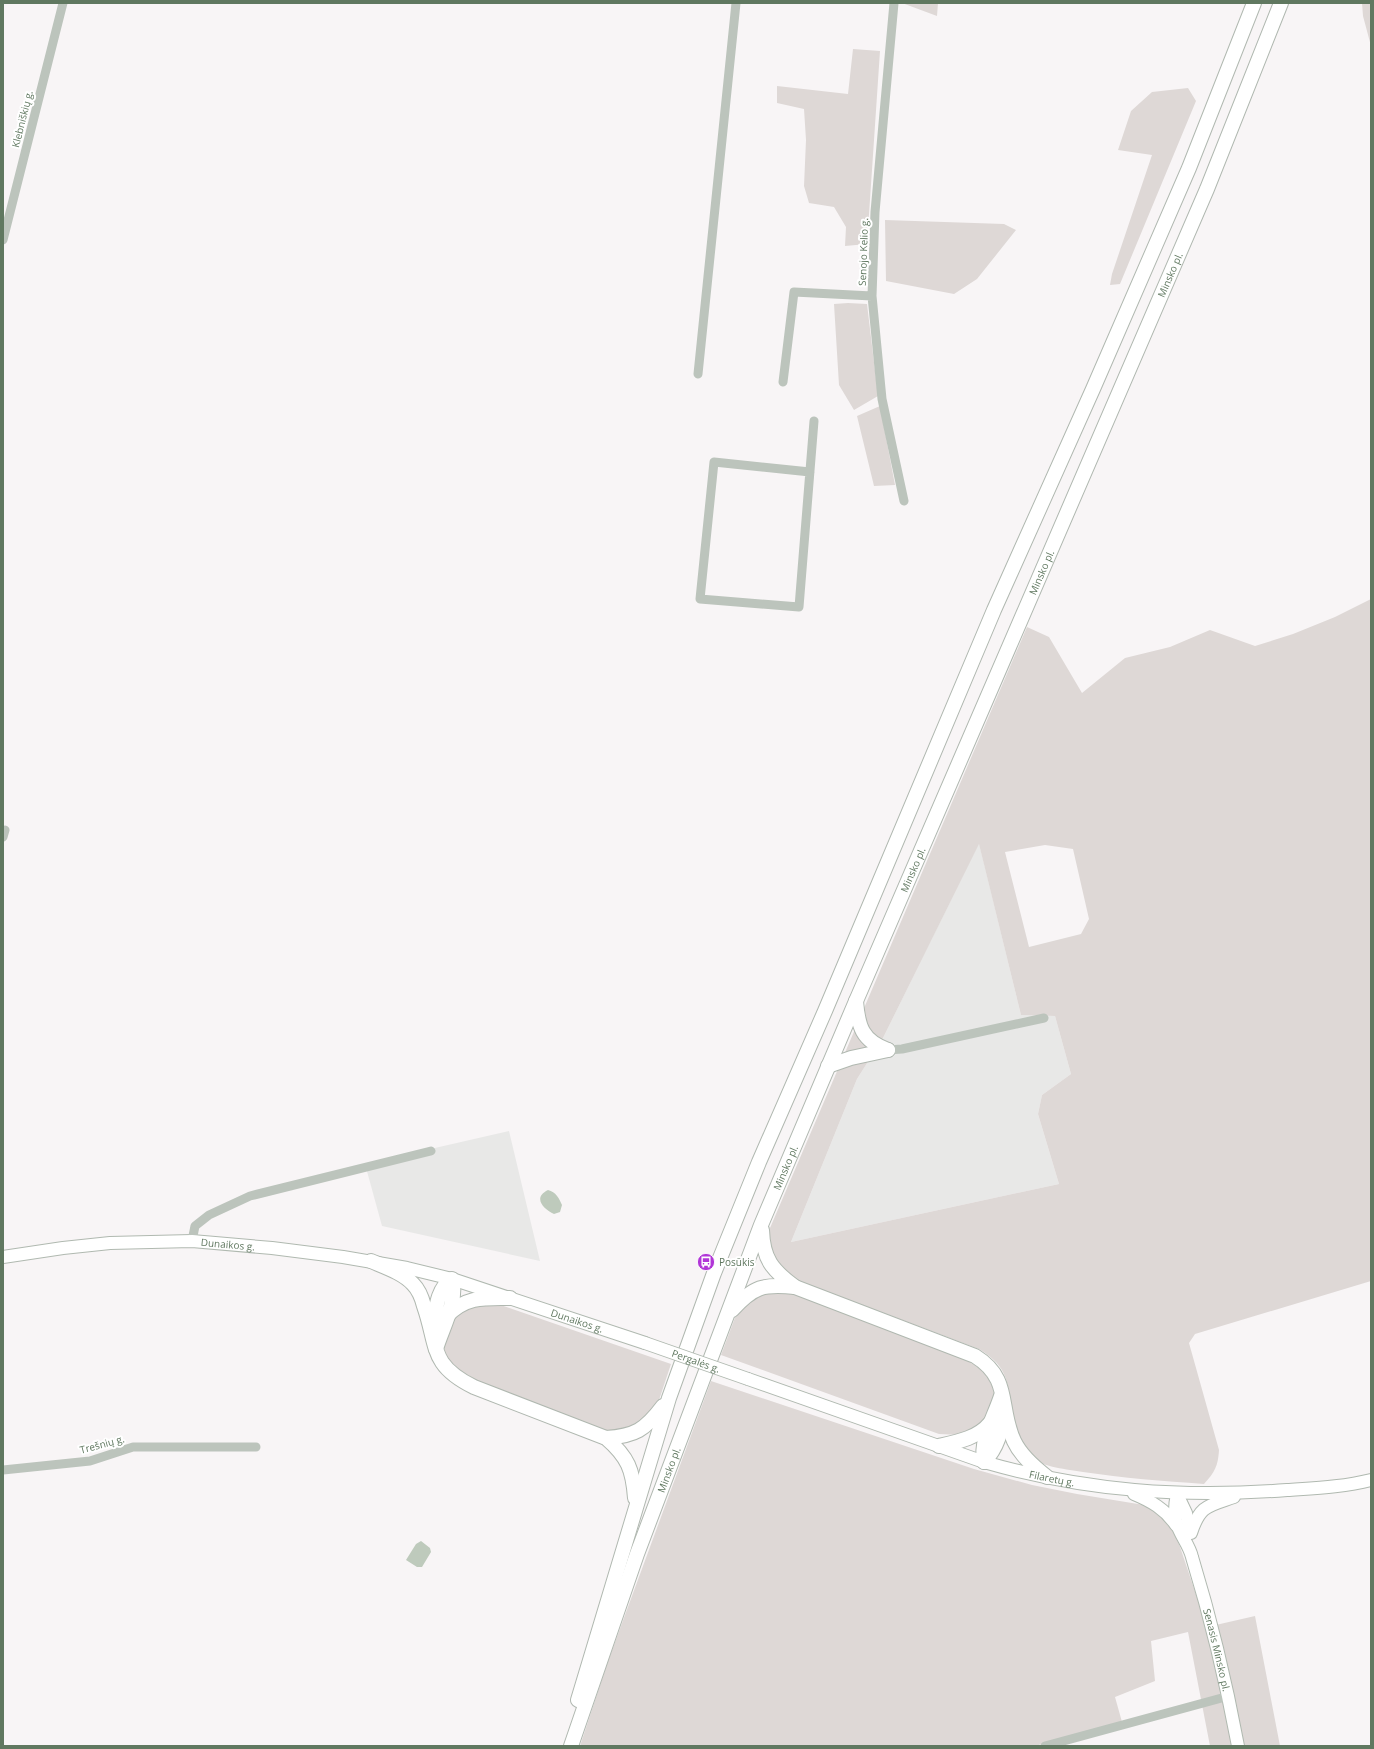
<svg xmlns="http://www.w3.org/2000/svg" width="1374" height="1749" font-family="'Open Sans',sans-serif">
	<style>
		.built { fill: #e8e8e7 }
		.green { fill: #ded8d6; fill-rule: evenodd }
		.water { fill: #becabc }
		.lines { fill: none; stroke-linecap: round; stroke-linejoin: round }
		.major-casing { stroke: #b0b9b0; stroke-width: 14 }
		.highway-casing { stroke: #b0b8b0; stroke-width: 16 }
		.minor { stroke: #bcc4bc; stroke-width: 9 }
		.major { stroke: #fff; stroke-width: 12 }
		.highway { stroke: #fff; stroke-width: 14 }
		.major-bridge-casing { stroke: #b0b9b0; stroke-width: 14; stroke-linecap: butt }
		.major-bridge { stroke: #fff; stroke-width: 12 }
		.labels { text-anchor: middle; stroke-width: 4; stroke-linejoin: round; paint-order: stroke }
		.street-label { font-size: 10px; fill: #607860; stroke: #fff }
		.poi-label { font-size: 10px; fill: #607860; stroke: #fff; text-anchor: start }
	</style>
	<rect width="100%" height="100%" fill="#f8f5f6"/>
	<path class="built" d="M979,843L1021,1015L1055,1016L1071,1074L1042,1095L1038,1114L1059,1184L791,1242L857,1079L883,1038Z
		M509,1131L540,1261L382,1226L365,1164Z"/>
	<path class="green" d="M902,3H938L937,16Z
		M1362,3H1371V46L1363,16Z
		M853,49L880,51L867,244L845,246L846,227L834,207L809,203L804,186L806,140L804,109L777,103V86L848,94Z
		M1188,88L1196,101L1120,284L1110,285L1112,274L1152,155L1118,150L1131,111L1152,92Z
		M885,220L1004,224L1016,230L977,279L954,294L886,281Z
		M848,303L867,304L878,396L854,410L839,385L834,304Z
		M880,406L895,485L874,486L857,416Z
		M1371,599V1281L1195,1334L1189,1343L1219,1450C1218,1466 1215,1472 1204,1484C1163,1481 1123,1478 1083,1472C1067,1469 1044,1468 1031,1457C1022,1449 1016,1427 1013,1416C1007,1383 1010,1368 979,1349L791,1278L775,1264L769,1236L770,1228L1027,627L1049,637L1082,693L1125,658L1170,647L1210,630L1255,646L1293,634L1335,617ZM979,844L1021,1015L1055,1016L1071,1074L1042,1095L1038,1114L1059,1184L791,1242L857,1079L883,1038ZM1045,845L1073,849L1089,919L1081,934L1029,947L1005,852Z
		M787,1291L957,1355C979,1367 990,1372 996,1399L984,1424L961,1435L939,1434L721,1355L736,1315L758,1293Z
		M498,1304L671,1364L658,1403L639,1426L619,1431H606L477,1381C457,1369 437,1358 446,1331C451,1318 453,1316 463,1306Z
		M711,1381L974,1469L1032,1485L1077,1494L1144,1505L1157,1510L1172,1529L1179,1544L1207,1627L1255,1616L1280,1746H1210L1188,1632L1151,1641L1155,1681L1115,1697L1122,1722L1035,1746H580L607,1664Z"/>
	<path class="water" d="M548,1190C556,1192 559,1198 562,1205L560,1212L554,1214C544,1209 532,1198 548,1190Z
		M421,1541L430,1548L431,1552L422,1567H417L406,1560L416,1544Z"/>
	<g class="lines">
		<defs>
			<g id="major">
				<path id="s1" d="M3,1257L63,1248L110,1243L192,1241L272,1248L343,1257L407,1268L452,1279L645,1343"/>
				<path id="s2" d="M748,1379L984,1462C1085,1491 1183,1498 1287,1490C1315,1488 1343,1487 1371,1480"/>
				<path d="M1134,1494C1151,1501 1165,1509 1176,1525"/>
				<path id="s3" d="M1177,1494C1175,1503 1174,1511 1176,1521C1179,1534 1189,1544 1192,1557C1211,1619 1226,1682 1238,1746"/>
				<path d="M1177,1494L1186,1513L1190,1532"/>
				<path d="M1191,1533C1200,1505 1208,1506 1234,1497"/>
			</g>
			<g id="highway">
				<path d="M856,1001C858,1026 862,1041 888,1050"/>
				<path d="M828,1066L851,1058L888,1050"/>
				<path d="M762,1230C763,1259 772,1270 795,1287"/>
				<path d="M371,1261C385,1267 403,1273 413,1284C419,1290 422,1298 424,1306C438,1346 429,1365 474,1387L606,1438C628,1457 633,1470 635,1498"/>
				<path d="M732,1310C754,1286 763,1284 795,1287L975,1356C1012,1379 998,1407 1014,1441C1021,1456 1034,1467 1047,1477"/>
				<path d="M447,1316C466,1296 485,1298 510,1298"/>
				<path d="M433,1328C436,1311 436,1289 452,1279C458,1302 442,1328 436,1349"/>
				<path d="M606,1438C635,1436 645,1430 663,1406"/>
				<path d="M939,1446C957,1442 978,1438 990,1423"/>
				<path d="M984,1462C980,1439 994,1418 1001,1396"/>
				<path d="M984,1462C998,1447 1001,1432 1004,1413"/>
				<path d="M578,1700L669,1398L714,1273L759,1162L825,1011L994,610L1093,389L1189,168L1254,3"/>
				<path id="s4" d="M571,1746L637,1554L761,1225L856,1001L1207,189L1281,3"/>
			</g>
		</defs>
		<use href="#major" class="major-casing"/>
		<use href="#highway" class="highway-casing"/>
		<path class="minor" d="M894,3L875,212L872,296L882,399L904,501
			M3,240L63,3
			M698,374L736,3
			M783,382L794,292L872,296
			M810,472L714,462L700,599L799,607L814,421
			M3,837L5,830
			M888,1050L902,1049L1044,1018
			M192,1241L195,1226L209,1215L250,1196L431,1151
			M3,1470L90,1461L133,1447H256
			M1045,1746L1229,1696"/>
		<use href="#major" class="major"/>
		<use href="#highway" class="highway"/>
		<defs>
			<g id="major-bridge">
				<path id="s5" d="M645,1343L748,1379"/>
			</g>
		</defs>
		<use href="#major-bridge" class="major-bridge-casing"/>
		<use href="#major-bridge" class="major-bridge"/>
	</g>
	<defs>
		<symbol id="bus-disc" viewBox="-11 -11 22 22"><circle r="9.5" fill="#b136d7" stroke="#fff"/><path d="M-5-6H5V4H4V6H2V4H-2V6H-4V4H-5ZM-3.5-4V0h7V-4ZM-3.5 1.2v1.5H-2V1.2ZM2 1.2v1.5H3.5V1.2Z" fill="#fff"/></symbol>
	</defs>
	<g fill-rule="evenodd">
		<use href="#bus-disc" x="696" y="1252" width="20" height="20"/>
	</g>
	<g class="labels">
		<g class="street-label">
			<text transform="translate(22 119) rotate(-76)" y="4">Klebniškių g.</text>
			<text transform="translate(863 252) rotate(-88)" y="4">Senojo Kelio g.</text>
			<text dy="4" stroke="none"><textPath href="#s4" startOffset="1589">Minsko pl.</textPath></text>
			<text dy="4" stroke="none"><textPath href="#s4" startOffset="1265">Minsko pl.</textPath></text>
			<text dy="4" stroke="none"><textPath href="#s4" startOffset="941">Minsko pl.</textPath></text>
			<text dy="4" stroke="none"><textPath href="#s4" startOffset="617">Minsko pl.</textPath></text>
			<text dy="4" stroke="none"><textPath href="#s1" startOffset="226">Dunaikos g.</textPath></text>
			<text dy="4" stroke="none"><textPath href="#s1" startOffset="585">Dunaikos g.</textPath></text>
			<text dy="4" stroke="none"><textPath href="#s5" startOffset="54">Pergalės g.</textPath></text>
			<text transform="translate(102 1444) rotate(-15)" y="4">Trešnių g.</text>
			<text dy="4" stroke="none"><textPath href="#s4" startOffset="293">Minsko pl.</textPath></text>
			<text dy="4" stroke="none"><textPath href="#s2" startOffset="320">Filaretų g.</textPath></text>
			<text dy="4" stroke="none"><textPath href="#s3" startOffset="163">Senasis Minsko pl.</textPath></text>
		</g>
		<g class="poi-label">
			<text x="719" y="1266">Posūkis</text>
		</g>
	</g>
	<rect width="1374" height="1749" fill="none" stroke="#607860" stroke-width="8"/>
</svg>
